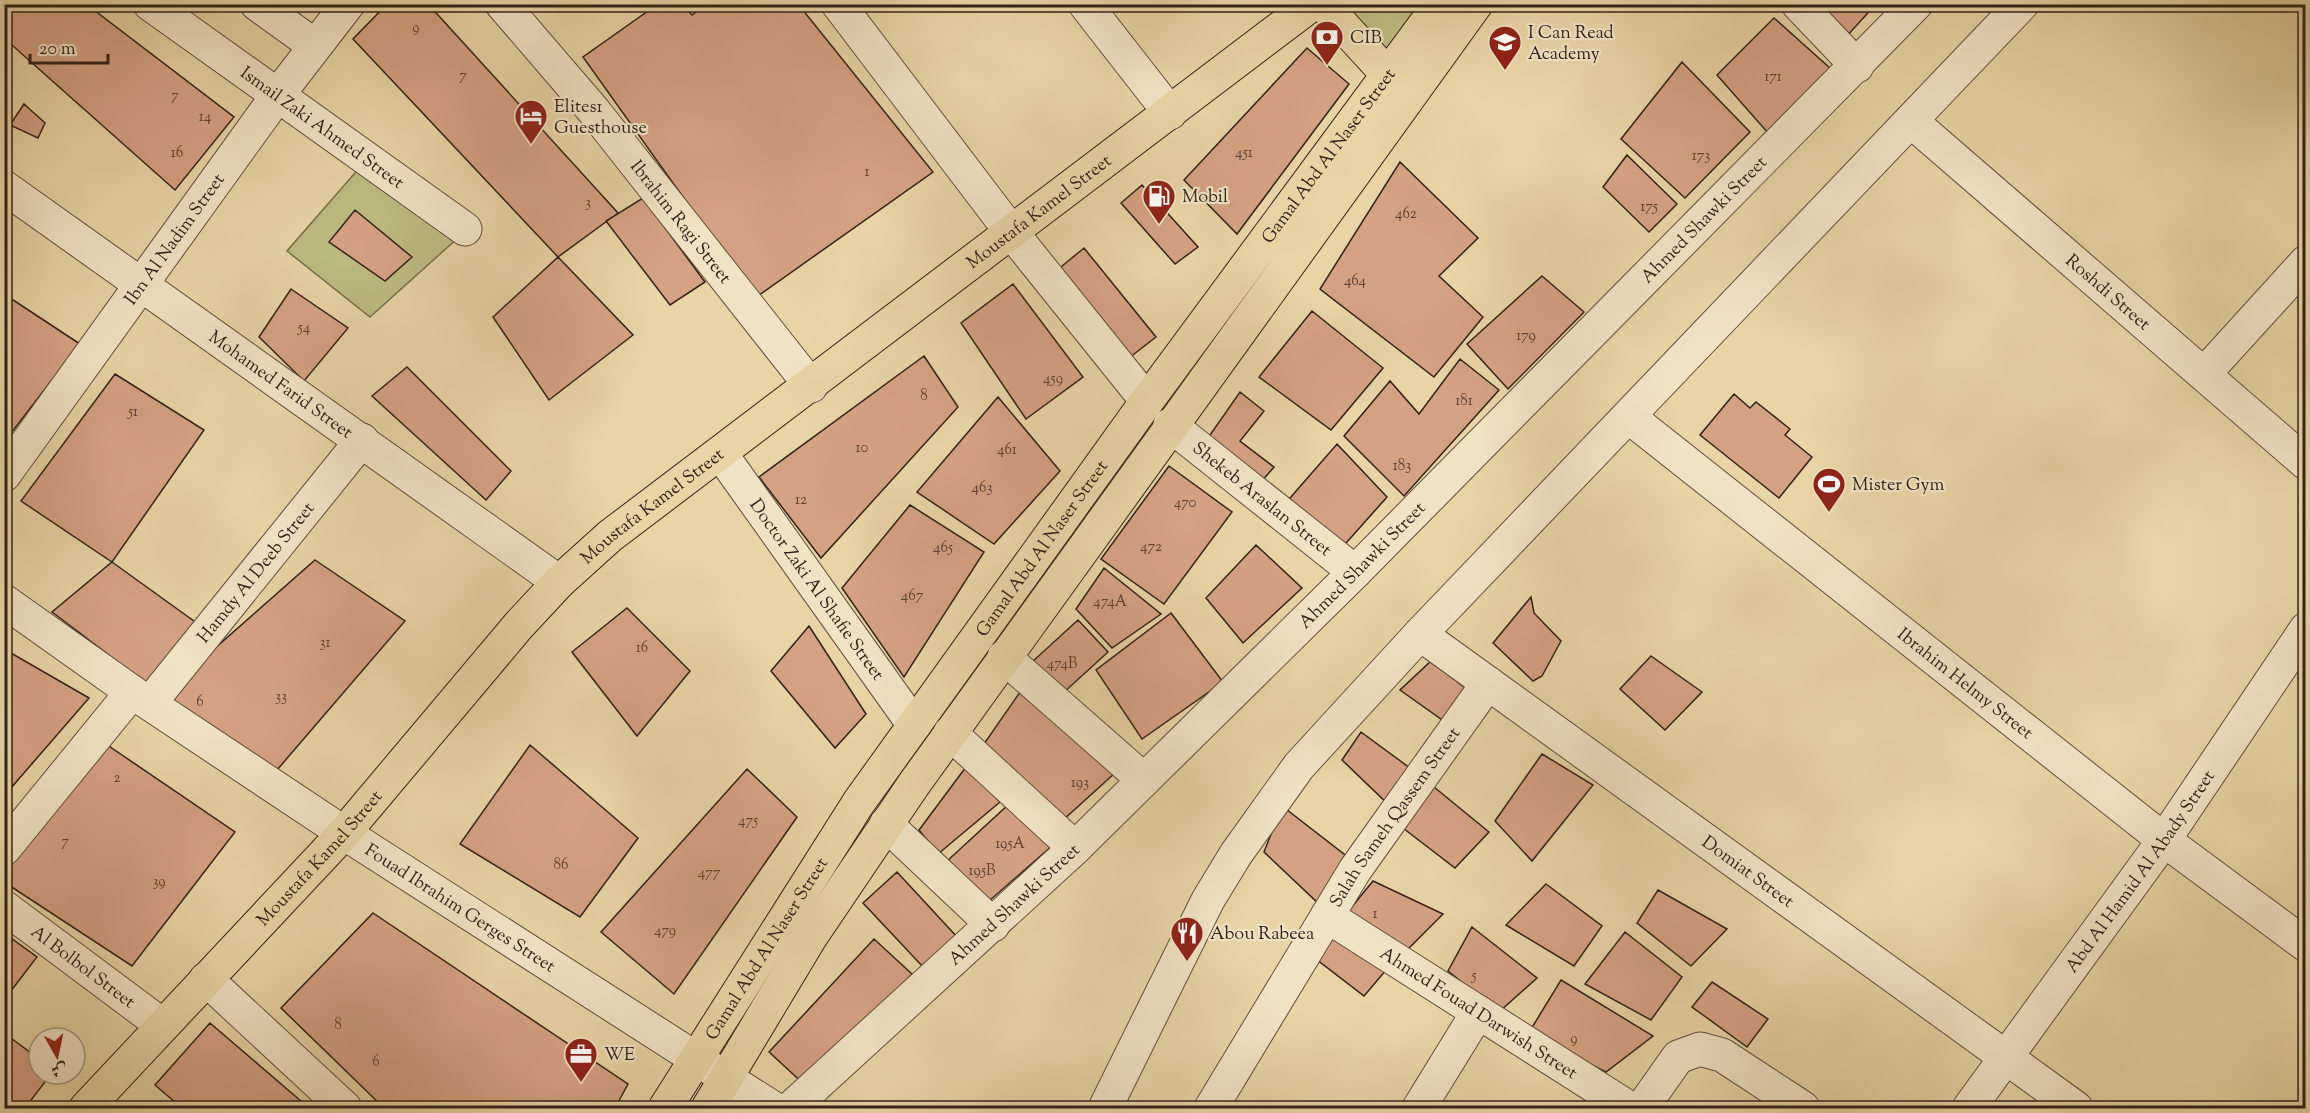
<svg xmlns="http://www.w3.org/2000/svg" width="2310" height="1113" font-family="'Sorts Mill Goudy',Amiri,serif">
	<style>
		.green { fill: #bdbb81; stroke: #776e4e; stroke-width: 1.5 }
		.building { fill: #d5a183; stroke: #31221b; stroke-width: 1.5 }
		.lines { fill: none; stroke-linecap: round; stroke-linejoin: round }
		.minor-casing { stroke: #5f4e3e; stroke-width: 35 }
		.major-casing { stroke: #31221b; stroke-width: 35 }
		.minor { stroke: #f0e3c4; stroke-width: 33 }
		.major { stroke: #e8d4a5; stroke-width: 33 }
		.labels { text-anchor: middle; stroke-width: 4.5; stroke-linejoin: round; paint-order: stroke }
		.number-label { font-size: 15px; fill: #5a4235 }
		.poi-label { font-size: 18px; fill: #31221b; stroke: #f0e3c4; text-anchor: start }
		.street-label { font-size: 18px; fill: #31221b; stroke: #f0e3c4 }
	</style>
	<rect width="100%" height="100%" fill="#e8d4a5"/>
	<filter id="stains"><feTurbulence type="fractalNoise" baseFrequency=".00333" numOctaves="4"/><feColorMatrix values="0 0 0 0 .2 0 0 0 0 .09 0 0 0 0 .02 0 0 0 .5 -.17"/></filter>
	<radialGradient id="worn" r=".72"><stop offset=".6" stop-color="#630" stop-opacity="0"/><stop offset="1" stop-color="#630" stop-opacity=".3"/></radialGradient>
	<path class="green" d="M1356,5H1428L1395,57L1342,15Z
		M361,166L460,236L370,317L287,251Z"/>
	<path class="building" d="M13,4H86L234,117L175,190L4,38V18Z
		M387,4H428L618,213L558,257L353,39Z
		M658,4H682L692,15L707,4H798L933,172L755,298L583,57Z
		M1815,4H1876L1846,37Z
		M1774,18L1831,69L1768,133L1717,75Z
		M1307,48L1349,84L1237,234L1184,180Z
		M1682,62L1750,132L1685,198L1621,139Z
		M24,104L45,123L38,138L10,125Z
		M1627,155L1677,204L1649,232L1603,187Z
		M1400,162L1478,238L1439,276L1483,317L1434,377L1320,289Z
		M1142,185L1198,247L1175,264L1121,203Z
		M643,198L705,282L670,305L606,221Z
		M355,210L412,257L385,281L329,242Z
		M1084,248L1156,337L1129,358L1056,271Z
		M558,257L633,335L549,400L493,317Z
		M1542,276L1584,312L1508,389L1467,344Z
		M1013,284L1083,377L1026,419L961,323Z
		M291,289L348,328L304,381L259,337Z
		M4,294L80,344L4,442Z
		M1312,311L1383,368L1331,430L1259,377Z
		M924,356L958,407L821,558L759,477Z
		M1460,359L1499,390L1404,496L1344,436L1390,381L1419,414Z
		M407,367L511,471L486,500L372,396Z
		M115,374L204,430L112,562L21,501Z
		M1240,392L1264,411L1240,441L1274,467L1259,484L1203,445Z
		M1734,394L1750,408L1756,402L1790,429L1785,435L1812,457L1779,498L1700,435Z
		M998,397L1060,471L994,544L917,492Z
		M1337,444L1387,497L1339,551L1284,505Z
		M1169,466L1232,512L1164,604L1101,559Z
		M910,505L984,552L904,677L842,588Z
		M1256,545L1302,588L1243,643L1206,598Z
		M315,560L405,621L277,770L163,694Z
		M112,562L205,629L146,683L52,612Z
		M1104,568L1161,614L1112,648L1076,609Z
		M1531,597L1534,613L1561,641L1542,676L1533,681L1493,643Z
		M627,608L690,671L637,736L572,652Z
		M1171,613L1223,682L1142,739L1096,670Z
		M1078,620L1108,652L1062,694L1032,662Z
		M809,626L866,714L835,748L771,671Z
		M4,649L89,698L4,796Z
		M1651,656L1702,692L1665,730L1620,689Z
		M1431,661L1470,692L1455,729L1400,690Z
		M1025,685L1116,772L1062,821L979,751Z
		M1361,732L1414,771L1391,807L1342,760Z
		M100,740L235,832L132,966L4,882V858Z
		M530,745L638,838L580,917L460,844Z
		M1542,754L1593,785L1532,861L1495,821Z
		M966,767L1000,802L938,854L919,830Z
		M747,769L797,817L674,994L601,932Z
		M1434,787L1489,832L1455,868L1399,825Z
		M1009,804L1053,845L981,908L946,862Z
		M1282,806L1349,858L1318,903L1264,852Z
		M897,872L958,938L924,968L863,903Z
		M1373,881L1443,914L1405,952L1346,914Z
		M1546,884L1602,926L1574,966L1506,925Z
		M1658,890L1727,929L1691,966L1637,923Z
		M373,913L628,1084L615,1108H384L281,1008Z
		M1472,927L1537,978L1499,1012L1448,971Z
		M1625,932L1682,977L1651,1020L1585,984Z
		M4,933L37,957L4,1000Z
		M1334,935L1387,969L1364,996L1316,959Z
		M874,939L912,974L807,1087L769,1052Z
		M1561,980L1653,1036L1606,1072L1528,1034Z
		M1712,982L1768,1019L1747,1047L1692,1007Z
		M210,1023L309,1108H182L155,1085Z
		M4,1033L39,1059V1074H51L25,1108H4Z"/>
	<g class="lines">
		<defs>
			<g id="minor">
				<path id="s1" d="M150,4L465,229"/>
				<path d="M257,4L315,46"/>
				<path id="s2" d="M502,4L594,111L811,386"/>
				<path d="M838,4L1012,233L1147,401"/>
				<path d="M1085,4L1170,113"/>
				<path d="M1798,4L1857,66"/>
				<path id="s3" d="M1911,121L2306,463"/>
				<path id="s4" d="M4,187L559,582"/>
				<path d="M2205,373L2306,262"/>
				<path id="s5" d="M1629,417L2164,840L2306,945"/>
				<path id="s6" d="M1170,425L1355,572"/>
				<path id="s7" d="M721,454L914,725"/>
				<path id="s8" d="M4,475L277,96L348,4"/>
				<path id="s9" d="M4,601L132,692L344,833L773,1108"/>
				<path id="s10" d="M1420,634L2076,1108"/>
				<path d="M1004,657L1144,780"/>
				<path id="s11" d="M150,703L362,440"/>
				<path d="M950,733L1075,848"/>
				<path d="M886,824L993,925"/>
				<path d="M4,849L132,692"/>
				<path id="s12" d="M4,907L162,1025"/>
				<path id="s13" d="M1327,916L1629,1108"/>
				<path d="M206,979L345,1108"/>
				<path id="s14" d="M791,1108L1075,848L1355,572L1916,4"/>
				<path d="M1105,1108L1208,900L1236,854L1299,766L1420,634L2022,4"/>
				<path id="s15" d="M1211,1108L1355,870L1488,683"/>
				<path d="M1419,1108L1478,1012"/>
				<path d="M1642,1108L1678,1057L1700,1049L1722,1055L1803,1108"/>
				<path id="s16" d="M1969,1108L2164,840L2306,629"/>
			</g>
			<g id="major">
				<path d="M1323,4L1389,76L1406,89"/>
				<path id="s17" d="M86,1108L344,833L519,625L559,582L610,536L1312,4"/>
				<path id="s18" d="M665,1108L859,802L1147,401L1440,4"/>
				<path d="M708,1108L810,938L914,784L1476,4"/>
			</g>
		</defs>
		<use href="#minor" class="minor-casing"/>
		<use href="#major" class="major-casing"/>
		<use href="#minor" class="minor"/>
		<use href="#major" class="major"/>
	</g>
	<defs>
		<symbol id="bank-pin" viewBox="-11 -11 22 30"><path d="M0 17L-7.5 6A9.5 9.5 0 1 1 7.5 6Z" fill="#8f2418" stroke="#f0e3c4"/><path d="M-6-4H6V4H-6ZM0-2.3a2.3 2.3 0 1 0 0 4.6a2.3 2.3 0 1 0 0-4.6Z" fill="#fff"/></symbol>
		<symbol id="school-pin" viewBox="-11 -11 22 30"><path d="M0 17L-7.5 6A9.5 9.5 0 1 1 7.5 6Z" fill="#8f2418" stroke="#f0e3c4"/><path d="M0-5L7-2L0 1L-7-2ZM-4 1L0 2.5L4 1V4Q0 6-4 4Z" fill="#fff"/></symbol>
		<symbol id="hotel-pin" viewBox="-11 -11 22 30"><path d="M0 17L-7.5 6A9.5 9.5 0 1 1 7.5 6Z" fill="#8f2418" stroke="#f0e3c4"/><path d="M-6-4.5h1.5V1H6V5H4.5V3h-9V5H-6ZM-4 0a1.8 1.8 0 1 1 3.6 0ZM.5 0V-2.5h3Q6-2.5 6 0Z" fill="#fff"/></symbol>
		<symbol id="fuel-pin" viewBox="-11 -11 22 30"><path d="M0 17L-7.5 6A9.5 9.5 0 1 1 7.5 6Z" fill="#8f2418" stroke="#f0e3c4"/><path d="M-5.5-6h7V0h2V4h1.3V-2.5L3-4.5l.8-.8L6-3V5H2.5V1h-1V6h-7ZM-4.2-4.7v3.2H.2V-4.7Z" fill="#fff"/></symbol>
		<symbol id="stadium-pin" viewBox="-11 -11 22 30"><path d="M0 17L-7.5 6A9.5 9.5 0 1 1 7.5 6Z" fill="#8f2418" stroke="#f0e3c4"/><path d="M0-5a6.5 5 0 1 0 0 10a6.5 5 0 1 0 0-10ZM-3.5-1.8h7v3.6h-7Z" fill="#fff"/></symbol>
		<symbol id="restaurant-pin" viewBox="-11 -11 22 30"><path d="M0 17L-7.5 6A9.5 9.5 0 1 1 7.5 6Z" fill="#8f2418" stroke="#f0e3c4"/><path d="M-5-6h1v4h1v-4h1v4h1v-4h1v5L-1.5 .5V6h-2V.5L-5-1ZM5-6V6H3V1.5H1.5Q1.5-4 5-6Z" fill="#fff"/></symbol>
		<symbol id="office-pin" viewBox="-11 -11 22 30"><path d="M0 17L-7.5 6A9.5 9.5 0 1 1 7.5 6Z" fill="#8f2418" stroke="#f0e3c4"/><path d="M-6-3h4V-5.5h4V-3h4V5H-6ZM-1-4.5V-3h2v-1.5ZM-6 0V1H6V0Z" fill="#fff"/></symbol>
	</defs>
	<g fill-rule="evenodd">
		<use href="#bank-pin" x="1308" y="18" width="38" height="52"/>
		<use href="#school-pin" x="1486" y="23" width="38" height="52"/>
		<use href="#hotel-pin" x="512" y="97" width="38" height="52"/>
		<use href="#fuel-pin" x="1140" y="177" width="38" height="52"/>
		<use href="#stadium-pin" x="1810" y="465" width="38" height="52"/>
		<use href="#restaurant-pin" x="1168" y="914" width="38" height="52"/>
		<use href="#office-pin" x="562" y="1035" width="38" height="52"/>
	</g>
	<g class="labels">
		<g class="number-label">
			<text x="416" y="32">9</text>
			<text x="463" y="80">7</text>
			<text x="1773" y="81">171</text>
			<text x="175" y="100">7</text>
			<text x="205" y="121">14</text>
			<text x="177" y="157">16</text>
			<text x="1244" y="157">451</text>
			<text x="1701" y="160">173</text>
			<text x="867" y="176">1</text>
			<text x="588" y="207">3</text>
			<text x="1649" y="211">175</text>
			<text x="1406" y="218">462</text>
			<text x="1355" y="285">464</text>
			<text x="304" y="332">54</text>
			<text x="1526" y="340">179</text>
			<text x="1053" y="383">459</text>
			<text x="924" y="400">8</text>
			<text x="1464" y="405">181</text>
			<text x="133" y="416">51</text>
			<text x="862" y="452">10</text>
			<text x="1007" y="454">461</text>
			<text x="1402" y="470">183</text>
			<text x="982" y="492">463</text>
			<text x="801" y="504">12</text>
			<text x="1185" y="507">470</text>
			<text x="1151" y="551">472</text>
			<text x="943" y="552">465</text>
			<text x="912" y="600">467</text>
			<text x="1110" y="606">474A</text>
			<text x="325" y="647">31</text>
			<text x="642" y="652">16</text>
			<text x="1062" y="668">474B</text>
			<text x="281" y="701">33</text>
			<text x="200" y="706">6</text>
			<text x="117" y="782">2</text>
			<text x="1080" y="787">193</text>
			<text x="748" y="825">475</text>
			<text x="65" y="846">7</text>
			<text x="1010" y="848">195A</text>
			<text x="561" y="869">86</text>
			<text x="982" y="875">195B</text>
			<text x="709" y="877">477</text>
			<text x="159" y="886">39</text>
			<text x="1375" y="918">1</text>
			<text x="665" y="935">479</text>
			<text x="1474" y="980">5</text>
			<text x="338" y="1029">8</text>
			<text x="1574" y="1043">9</text>
			<text x="376" y="1066">6</text>
		</g>
		<g class="poi-label">
			<text x="1528" y="38">I Can Read<tspan x="1528" dy="21">Academy</tspan></text>
			<text x="1350" y="43">CIB</text>
			<text x="554" y="112">Elites1<tspan x="554" dy="21">Guesthouse</tspan></text>
			<text x="1182" y="202">Mobil</text>
			<text x="1852" y="490">Mister Gym</text>
			<text x="1210" y="939">Abou Rabeea</text>
			<text x="604" y="1060">WE</text>
		</g>
		<g class="street-label">
			<text dy="6" stroke="none"><textPath href="#s1" startOffset="212">Ismail Zaki Ahmed Street</textPath></text>
			<text dy="6" stroke="none"><textPath href="#s18" startOffset="1161">Gamal Abd Al Naser Street</textPath></text>
			<text dy="6" stroke="none"><textPath href="#s17" startOffset="1314">Moustafa Kamel Street</textPath></text>
			<text dy="6" stroke="none"><textPath href="#s14" startOffset="1274">Ahmed Shawki Street</textPath></text>
			<text dy="6" stroke="none"><textPath href="#s2" startOffset="282">Ibrahim Ragi Street</textPath></text>
			<text dy="6" stroke="none"><textPath href="#s8" startOffset="291">Ibn Al Nadim Street</textPath></text>
			<text dy="6" stroke="none"><textPath href="#s3" startOffset="261">Roshdi Street</textPath></text>
			<text dy="6" stroke="none"><textPath href="#s4" startOffset="340">Mohamed Farid Street</textPath></text>
			<text dy="6" stroke="none"><textPath href="#s6" startOffset="118">Shekeb Araslan Street</textPath></text>
			<text dy="6" stroke="none"><textPath href="#s17" startOffset="828">Moustafa Kamel Street</textPath></text>
			<text dy="6" stroke="none"><textPath href="#s18" startOffset="675">Gamal Abd Al Naser Street</textPath></text>
			<text dy="6" stroke="none"><textPath href="#s14" startOffset="788">Ahmed Shawki Street</textPath></text>
			<text dy="6" stroke="none"><textPath href="#s11" startOffset="168">Hamdy Al Deeb Street</textPath></text>
			<text dy="6" stroke="none"><textPath href="#s7" startOffset="166">Doctor Zaki Al Shafie Street</textPath></text>
			<text dy="6" stroke="none"><textPath href="#s5" startOffset="429">Ibrahim Helmy Street</textPath></text>
			<text dy="6" stroke="none"><textPath href="#s15" startOffset="344">Salah Sameh Qassem Street</textPath></text>
			<text dy="6" stroke="none"><textPath href="#s17" startOffset="342">Moustafa Kamel Street</textPath></text>
			<text dy="6" stroke="none"><textPath href="#s16" startOffset="292">Abd Al Hamid Al Abady Street</textPath></text>
			<text dy="6" stroke="none"><textPath href="#s10" startOffset="405">Domiat Street</textPath></text>
			<text dy="6" stroke="none"><textPath href="#s14" startOffset="302">Ahmed Shawki Street</textPath></text>
			<text dy="6" stroke="none"><textPath href="#s9" startOffset="550">Fouad Ibrahim Gerges Street</textPath></text>
			<text dy="6" stroke="none"><textPath href="#s18" startOffset="189">Gamal Abd Al Naser Street</textPath></text>
			<text dy="6" stroke="none"><textPath href="#s12" startOffset="99">Al Bolbol Street</textPath></text>
			<text dy="6" stroke="none"><textPath href="#s13" startOffset="180">Ahmed Fouad Darwish Street</textPath></text>
		</g>
	</g>
	<rect width="2310" height="1113" fill="none" stroke="#e8d4a5" stroke-width="24"/>
	<rect x="6" y="6" width="2298" height="1101" fill="none" stroke="#31221b" stroke-width="3"/>
	<rect x="12" y="12" width="2286" height="1089" fill="none" stroke="#31221b" stroke-width="1.5"/>
	<g transform="translate(57 1056) rotate(171)"><circle r="28" fill="#f0e3c4" stroke="#a49680" stroke-width="1.5"/>
	<path d="M0-4.5L10 22L0 15L-10 22Z" fill="#8f2418"/>
	<text y="-9" font-size="16" font-weight="bold" text-anchor="middle" fill="#31221b">ش</text>
	</g>
	<path d="M30 54v9h78v-9" fill="none" stroke="#31221b" stroke-width="3"/>
	<text x="39" y="54" font-size="18" fill="#31221b" stroke="#f0e3c4" stroke-width="4.5" paint-order="stroke">20 m</text>
	<rect width="100%" height="100%" filter="url(#stains)"/>
	<rect width="100%" height="100%" fill="url(#worn)"/>
</svg>
